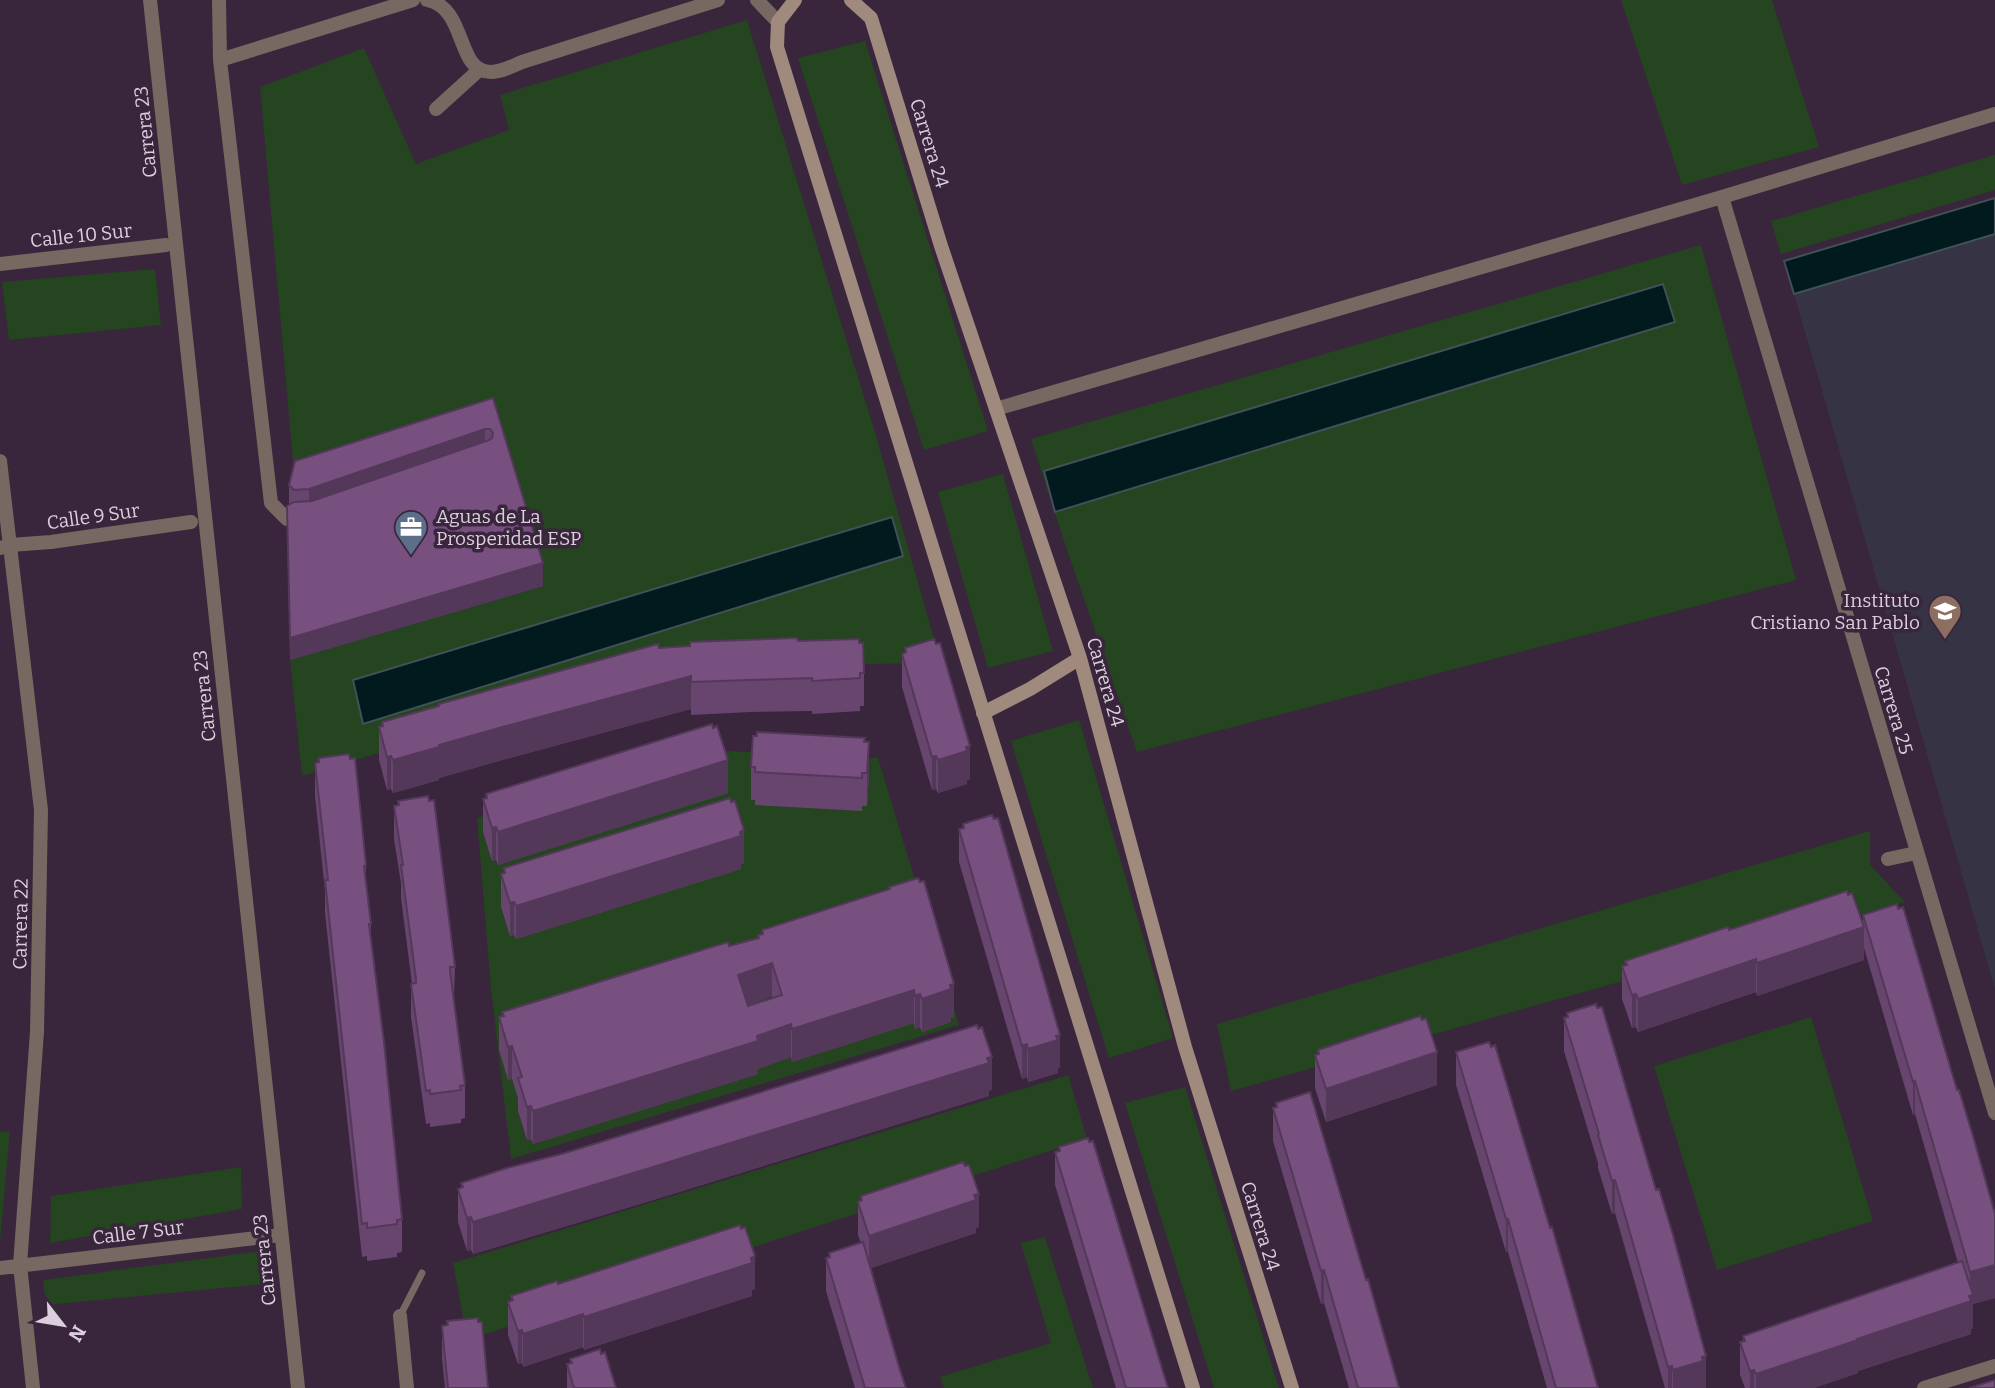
<svg xmlns="http://www.w3.org/2000/svg" width="1995" height="1388" font-family="Bitter,serif">
	<style>
		.education { fill: #353344 }
		.green { fill: #254420; fill-rule: evenodd }
		.water { fill: #001a1e; stroke: #425058; stroke-width: 2 }
		.lines { fill: none; stroke-linecap: round; stroke-linejoin: round }
		.lane { stroke: #776961; stroke-width: 7 }
		.street { stroke: #776961; stroke-width: 14 }
		.secondary { stroke: #a08a7e; stroke-width: 14 }
		.wall { fill: #67456e; fill-rule: evenodd }
		.shaded-wall { fill: #54385a }
		.building { fill: #785080; stroke: #54385a; stroke-width: 2; fill-rule: evenodd }
		.labels { text-anchor: middle; stroke-width: 7; stroke-linejoin: round; paint-order: stroke }
		.street-label { font-size: 19px; fill: #dbcfde; stroke: #39263c }
		.poi-label { font-size: 19px; fill: #dbcfde; stroke: #39263c; text-anchor: start }
	</style>
	<rect width="100%" height="100%" fill="#39263c"/>
	<path class="education" d="M1995,234V989L1794,294Z"/>
	<path class="green" d="M1621,0H1772L1819,147L1682,185Z
		M747,20L874,429L941,663L666,667L302,776L290,660L543,586L295,484L260,87L364,48L416,164L509,130L500,95Z
		M865,41L988,431L924,450L798,58Z
		M1995,155V190L1781,254L1771,221Z
		M1701,245L1796,580L1137,752L1066,547L1031,439Z
		M155,269L161,325L9,340L2,282Z
		M1003,474L1053,651L988,668L938,492Z
		M1079,720L1173,1038L1109,1058L1011,741Z
		M706,750L878,758L959,1025L511,1159L491,989L477,818ZM869,775L867,805L862,806V810L814,808ZM501,907L561,925L511,936ZM778,1029L838,1047L793,1062L791,1057L787,1058ZM499,1051L559,1068L509,1080ZM518,1111H519L579,1129L533,1144L531,1139L527,1140Z
		M1870,831V865L1905,902L1231,1091L1217,1024Z
		M1811,1017L1873,1221L1717,1270L1654,1066Z
		M1068,1075L1087,1139L467,1340L453,1263Z
		M1185,1087L1279,1388H1214L1125,1103Z
		M10,1131L0,1242V1132Z
		M241,1167L242,1209L50,1243L51,1196Z
		M1045,1237L1093,1388H944L940,1377L1051,1343L1021,1243Z
		M262,1251L265,1284L46,1305L43,1280Z"/>
	<path class="water" d="M1995,198V234L1794,294L1784,261Z
		M1663,284L1675,322L1055,512L1044,471Z
		M892,517L903,556L363,724L353,680Z"/>
	<g class="lines">
		<path class="lane" d="M400,1316L422,1273"/>
		<path class="street" d="M150,0L298,1388
			M219,0L220,60
			M427,0C468,8 455,72 491,72C502,72 512,66 522,62L718,0
			M757,0L778,22
			M436,109L479,70
			M1722,197L1995,1113
			M0,264L166,245
			M996,409L1722,197L1995,114
			M0,461L41,810L37,1032L20,1265L33,1388
			M287,519L271,503L220,60L413,0
			M0,548L10,545L51,542L191,522
			M1888,859L1916,853
			M0,1268L281,1235
			M400,1316L407,1388
			M1924,1388L1995,1366"/>
		<path class="secondary" d="M795,0L778,22L777,47L1193,1388
			M851,0L871,18L941,246L1080,658L1185,1047L1292,1388
			M983,713L1030,689L1080,658"/>
	</g>
	<path class="wall" d="M493,398L543,586L290,660L287,528L289,505V485Z
		M798,641L864,673V706H860V711L812,714V711L750,712L691,715V709L506,759L439,778V780L393,793L391,789L387,790L379,760V727L382,726V722L659,648Z
		M905,648L970,779L967,780V784L938,793L936,789L932,790L902,687V654L905,653Z
		M865,742L869,775L867,806H862V811L755,805V800H751V767Z
		M319,758L366,865V888L371,924V936L402,1219V1252L397,1253V1257L367,1261V1256L362,1257L325,913V891L315,796V763L319,762Z
		M728,793L498,865L496,860L492,861L483,832V799L486,798V794Z
		M398,801L455,967L454,1000L465,1085V1118L461,1119V1123L430,1127V1123L426,1124L411,1017V984H412L401,898V883L394,839V806L398,805Z
		M963,824L1060,1068H1058V1073L1028,1082L1027,1077L1022,1079L959,862V829L963,828Z
		M744,863L741,864V869L516,939L514,935L510,936L501,907V874L504,873V868Z
		M889,887L954,1017L951,1018V1022L922,1032L920,1027L915,1029L914,1023L792,1062L791,1057L758,1069V1074L533,1144L531,1139L527,1140L518,1111V1098L512,1079L508,1080L499,1050V1017L502,1016V1012L729,946L758,938V935L762,934V930L889,890ZM772,996V998L748,1006V1005Z
		M1863,915L1957,1090L1995,1214V1298L1973,1304V1328L1971,1329V1334L1858,1371V1373L1814,1388H1745L1740,1375V1342L1743,1341V1336L1958,1263L1915,1114L1913,1115L1864,948V960L1757,996L1756,992L1638,1032L1636,1027L1632,1028L1622,999V966L1625,965V961L1729,930L1863,927Z
		M1567,1013L1706,1388H1665L1615,1213L1612,1214L1598,1168V1163L1564,1051V1018L1567,1017Z
		M1318,1050L1437,1085L1326,1122L1315,1088V1055L1318,1054Z
		M1456,1052L1598,1388H1547L1508,1252H1506L1456,1085Z
		M989,1090V1096L653,1200L473,1254L471,1250L467,1251L458,1222V1189L461,1188V1183L992,1090Z
		M1276,1103L1366,1280L1399,1388H1349L1324,1303L1321,1304L1273,1141V1108L1276,1107Z
		M1059,1147L1168,1388H1116L1055,1185V1152L1059,1151Z
		M861,1196L979,1227L976,1228V1233L870,1268L906,1388H855L826,1291V1258L829,1257V1253L861,1243L858,1235V1202L861,1201Z
		M558,1284L755,1289L752,1290V1296L584,1350L583,1347L523,1367L522,1363L518,1364L508,1335V1302L511,1301V1296Z
		M442,1326L488,1388H445L442,1359Z
		M570,1359L616,1388H567V1364L570,1363Z"/>
	<path class="shaded-wall" d="M485,429V451L309,512V489Z
		M543,563V586L290,660V638Z
		M691,676V709L506,759L439,778V780L393,793V760L439,745L506,726Z
		M869,742V775L867,806V773Z
		M970,746V779L967,780V784L938,793V760Z
		M391,756V789L387,790V757Z
		M936,756V789L932,790V757Z
		M728,760V793L498,865V832Z
		M496,827V860L492,861V828Z
		M744,830V863L741,864V869L516,939V906Z
		M514,902V935L510,936V903Z
		M1864,927V960L1757,996V963Z
		M1756,959V992L1638,1032V999Z
		M772,963V996L738,1008V975Z
		M954,984V1017L951,1018V1022L922,1032V999Z
		M914,990V1023L792,1062V1029Z
		M920,994V1027L915,1029V996Z
		M1636,994V1027L1632,1028V995Z
		M791,1024V1057L758,1069V1074L533,1144V1111Z
		M1060,1035V1068H1058V1073L1028,1082V1049Z
		M1027,1044V1077L1022,1079V1046Z
		M512,1046V1079L508,1080V1047Z
		M1437,1052V1085L1326,1122V1089Z
		M992,1057V1090H989V1096L653,1200L473,1254V1222Z
		M1915,1081V1114L1913,1115V1082Z
		M531,1106V1139L527,1140V1107Z
		M1615,1180V1213L1612,1214V1181Z
		M979,1194V1227L976,1228V1233L869,1269V1236Z
		M471,1217V1250L467,1251V1218Z
		M1506,1219H1508V1252H1506Z
		M755,1256V1289L752,1290V1296L584,1350V1317Z
		M1995,1265V1298L1973,1304V1328L1971,1329V1334L1858,1371V1373L1814,1388H1756V1374L1857,1339L1970,1296V1272Z
		M1324,1270V1303L1321,1304V1271Z
		M583,1314V1347L523,1367V1334Z
		M522,1330V1363L518,1364V1331Z
		M1706,1356V1388H1673V1370Z
		M1672,1366V1388H1668V1367Z
		M1754,1370V1388H1750V1371Z"/>
	<path class="building" d="M493,398L543,563L290,638L287,506L294,502L312,501L489,440L492,438L493,433L490,429H485L309,489L294,490L289,485L295,461Z
		M797,638L798,641L859,639V643H863L864,673H860V678L812,681V678L691,682V676L506,726L439,745V747L393,760L391,756L387,757L379,727L383,726L382,722L439,706V704L658,644L659,648L690,646V642Z
		M934,639L936,644L940,643L970,746L966,747L967,751L938,760L936,756L932,757L902,654L906,652L905,648Z
		M712,724L713,728L717,726L728,760L498,832L496,827L492,828L483,799L487,798L486,794Z
		M757,732L865,738L864,742H869L867,773H862V778L755,772V767H751L753,736H757Z
		M349,754L350,759L355,758L360,806L366,865L364,866L371,924H369L384,1042L402,1219L397,1220V1224L367,1228V1223L362,1224L325,880H328L315,763L319,762V758Z
		M428,796L429,801L434,800L455,967H450V971L465,1085L460,1086L461,1090L430,1094V1090L426,1091L411,984L416,983V979L401,865H403L394,806L399,805L398,801Z
		M730,798L731,802L735,801L744,830L740,832L741,836L516,906L514,902L510,903L501,874L505,873L504,868Z
		M992,815L994,819L998,818L1060,1035L1056,1036L1058,1040L1028,1049L1027,1044L1022,1046L959,829L964,828L963,824Z
		M918,878L920,882L924,881L954,984L950,985L951,989L922,999L920,994L915,996L914,990L792,1029L791,1024L757,1036L758,1041L533,1111L531,1106L527,1107L518,1078L522,1077L512,1046L508,1047L499,1017L504,1016L502,1012L728,942L729,946L759,938L758,935L763,934L762,930L890,889L889,887ZM772,963L782,995L748,1006L738,975Z
		M1847,891L1848,895L1852,893L1864,927L1757,963L1756,959L1638,999L1636,994L1632,995L1622,966L1627,965L1625,961L1728,927L1729,930Z
		M1897,904L1898,909L1903,907L1957,1090H1959L1973,1136L1995,1214V1265L1970,1272L1915,1081L1913,1082L1863,915Z
		M1596,1004L1597,1008L1602,1007L1656,1190L1659,1189L1673,1235L1706,1356L1702,1357L1703,1361L1673,1370L1672,1366L1668,1367L1615,1180L1612,1181L1598,1135L1599,1134L1564,1018L1568,1017L1567,1013Z
		M1420,1016L1422,1020L1426,1018L1437,1052L1326,1089L1315,1055L1319,1054L1318,1050Z
		M977,1025L978,1029L982,1027L992,1057L987,1058L989,1063L653,1167L473,1222L471,1217L467,1218L458,1189L463,1187L461,1183L507,1168L565,1153Z
		M1489,1042L1491,1047L1495,1045L1550,1228L1552,1227L1598,1388H1556L1508,1219H1506L1456,1052Z
		M1310,1092L1366,1280L1368,1279L1399,1388H1358L1324,1270L1321,1271L1273,1108L1277,1107L1276,1103Z
		M1088,1138L1089,1142L1093,1141L1168,1388H1126L1055,1152L1060,1151L1059,1147Z
		M963,1162L965,1166L969,1165L979,1194L974,1195L976,1200L869,1236L858,1202L862,1200L861,1196Z
		M740,1225L741,1229L745,1227L755,1256L751,1258L752,1263L584,1317L583,1314L523,1334L522,1330L518,1331L508,1302L513,1300L511,1296L557,1281L558,1284Z
		M863,1242L899,1367L906,1388H865L826,1258L830,1257L829,1253Z
		M1962,1261L1973,1295L1969,1296L1971,1301L1857,1339L1858,1340L1756,1374L1754,1370L1750,1371L1740,1342L1745,1341L1743,1336Z
		M478,1318V1322H482L488,1388H448L442,1326L448,1325L447,1321Z
		M600,1349L601,1354L605,1352L616,1388H574L567,1364L572,1363L570,1359Z
		M1995,1380V1388H1969Z"/>
	<defs>
		<symbol id="office-pin" viewBox="-11 -11 22 30"><path d="M0 17L-7.5 6A9.5 9.5 0 1 1 7.5 6Z" fill="#5c6f8a" stroke="#39263c"/><path d="M-6-3h4V-5.5h4V-3h4V5H-6ZM-1-4.5V-3h2v-1.5ZM-6 0V1H6V0Z" fill="#fff"/></symbol>
		<symbol id="school-pin" viewBox="-11 -11 22 30"><path d="M0 17L-7.5 6A9.5 9.5 0 1 1 7.5 6Z" fill="#8d6e63" stroke="#39263c"/><path d="M0-5L7-2L0 1L-7-2ZM-4 1L0 2.5L4 1V4Q0 6-4 4Z" fill="#fff"/></symbol>
	</defs>
	<g fill-rule="evenodd">
		<use href="#office-pin" x="392" y="508" width="38" height="52"/>
		<use href="#school-pin" x="1926" y="592" width="38" height="52"/>
	</g>
	<g class="labels">
		<g class="street-label">
			<text transform="translate(145 132) rotate(-96)" y="7">Carrera 23</text>
			<text transform="translate(930 143) rotate(73)" y="7">Carrera 24</text>
			<text transform="translate(81 235) rotate(-6)" y="7">Calle 10 Sur</text>
			<text transform="translate(93 516) rotate(-8)" y="7">Calle 9 Sur</text>
			<text transform="translate(1106 682) rotate(74)" y="7">Carrera 24</text>
			<text transform="translate(204 696) rotate(-96)" y="7">Carrera 23</text>
			<text transform="translate(1894 710) rotate(73)" y="7">Carrera 25</text>
			<text transform="translate(20 924) rotate(-89)" y="7">Carrera 22</text>
			<text transform="translate(1261 1226) rotate(73)" y="7">Carrera 24</text>
			<text transform="translate(138 1232) rotate(-7)" y="7">Calle 7 Sur</text>
			<text transform="translate(264 1260) rotate(-96)" y="7">Carrera 23</text>
		</g>
		<g class="poi-label">
			<text x="436" y="523">Aguas de La<tspan x="436" dy="22">Prosperidad ESP</tspan></text>
			<text x="1920" y="607" text-anchor="end">Instituto<tspan x="1920" dy="22">Cristiano San Pablo</tspan></text>
		</g>
	</g>
	<g transform="translate(63 1325) rotate(121)" stroke="#39263c" stroke-width="5" paint-order="stroke">
	<path d="M0-5L12 26L0 18L-12 26Z" fill="#dbcfde"/>
	<text y="-10" font-size="19" font-weight="bold" text-anchor="middle" fill="#dbcfde">N</text>
	</g>
</svg>
